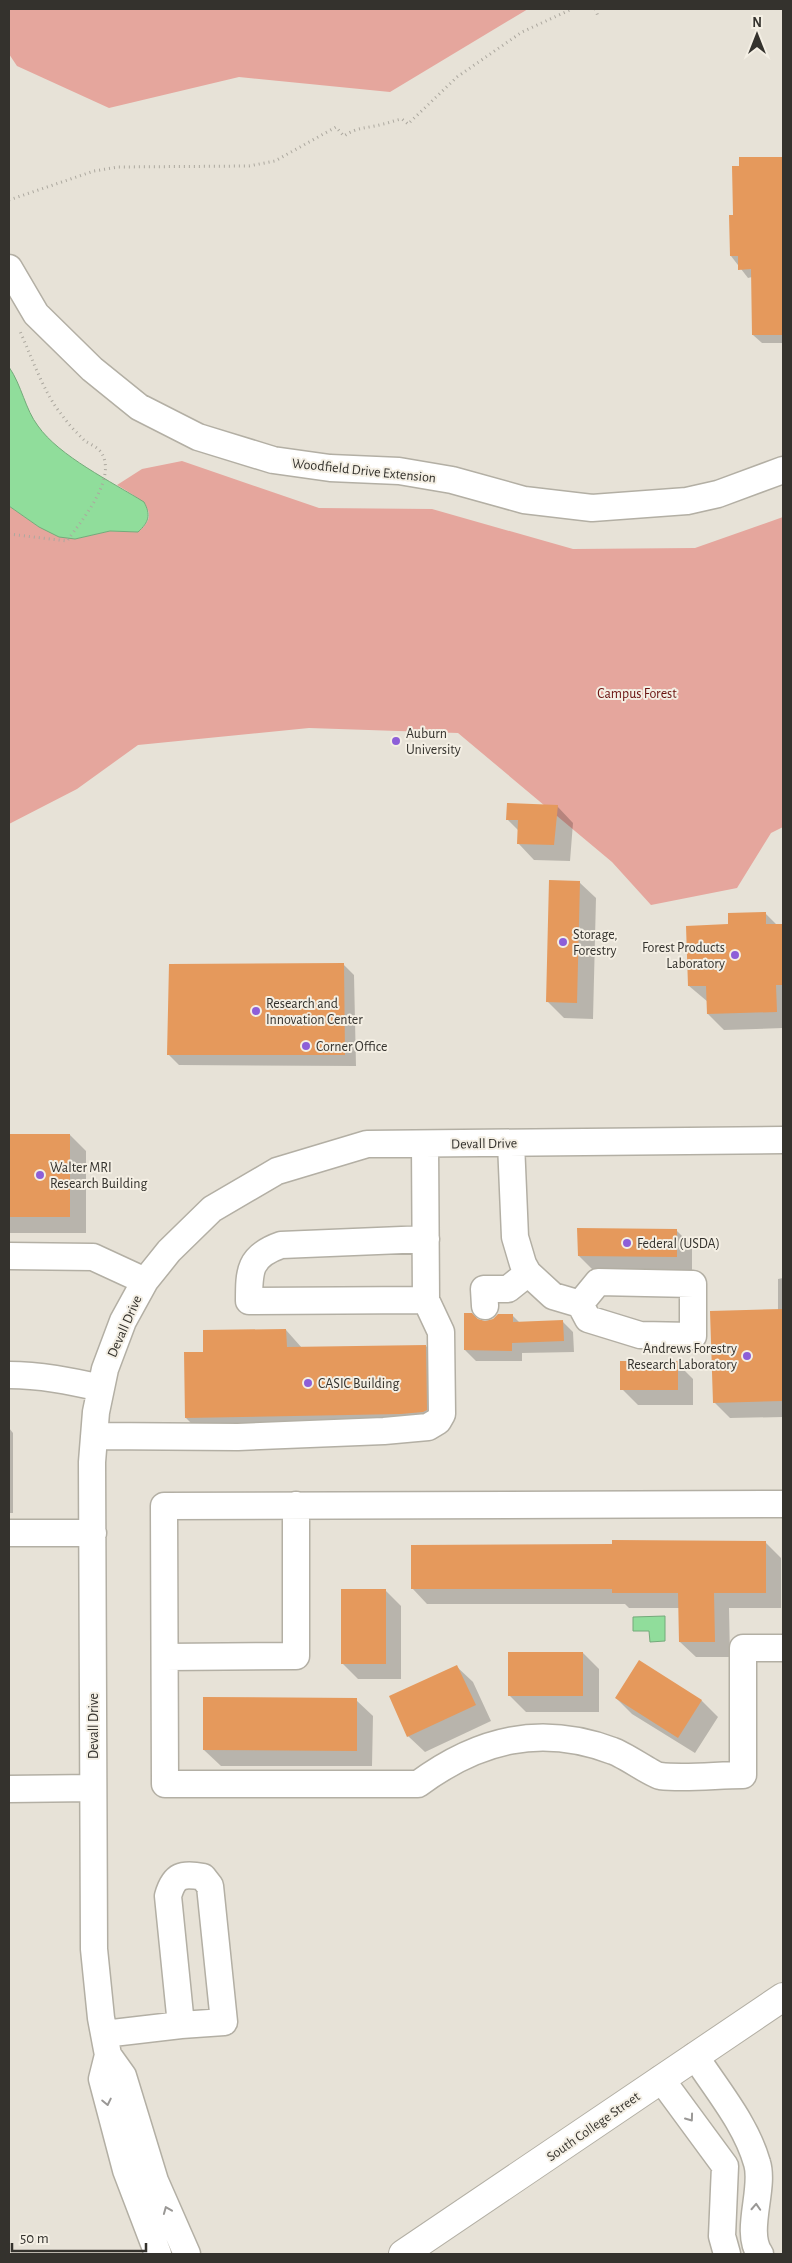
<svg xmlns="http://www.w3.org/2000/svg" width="792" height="2263" font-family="'Alegreya Sans',sans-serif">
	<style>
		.green { fill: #e5a69d }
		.water { fill: #90dd9b; stroke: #74aa7a }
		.shadow { fill: #0003 }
		.building { fill: #e5995c }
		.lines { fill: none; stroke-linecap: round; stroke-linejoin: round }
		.minor-casing { stroke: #b3afa4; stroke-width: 29 }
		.major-casing { stroke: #b3afa4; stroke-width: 30 }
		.path { stroke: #aca89f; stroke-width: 3; stroke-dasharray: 1 4; stroke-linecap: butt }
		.minor { stroke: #fff; stroke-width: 26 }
		.major { stroke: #fff; stroke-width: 28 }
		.oneway { stroke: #9a9896 }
		.poi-dot { fill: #8d5fd8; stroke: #f4efe4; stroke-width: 2 }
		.labels { text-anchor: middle; stroke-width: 4; stroke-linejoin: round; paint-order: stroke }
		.street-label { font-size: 14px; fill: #34322d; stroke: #f4efe4 }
		.park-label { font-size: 14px; fill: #691310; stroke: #f4efe4 }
		.poi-label { font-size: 14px; fill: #34322d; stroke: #f4efe4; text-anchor: start }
	</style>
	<rect width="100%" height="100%" fill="#e7e2d7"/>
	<path class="green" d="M9,9H528L390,92L239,77L109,108L17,66L9,54Z
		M182,461L319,508L432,509L573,549L695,548L783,517V827L771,833L737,888L651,905L612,862L458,733L309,728L138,745L77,789L9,824V506L39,527L75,539L110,531L138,532C165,510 136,497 117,485L142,469Z"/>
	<path class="water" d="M9,367C22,386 25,409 38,426C59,456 112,482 144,502C151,515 149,522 138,532L110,531L75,539L59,537L39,527L9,506Z
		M665,1616V1641L650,1642L649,1631H633V1617Z"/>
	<path class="shadow" d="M740,158H783V343H762L753,335L752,277L748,278L731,256Z
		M557,806L573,823L570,861L534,860L518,843L519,831L507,819Z
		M579,882L596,898L593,1019L564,1018L548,1002Z
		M765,913L777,925H783V1028L724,1030L708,1014V1002L689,986Z
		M343,964L354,975L356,1066L179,1065L168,1054Z
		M9,1135H70L86,1151V1233H9Z
		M676,1230L692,1246V1273L595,1272L579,1256Z
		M783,1278V1417L730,1418L714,1402L778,1310V1279Z
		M512,1315L520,1323L563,1322L573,1332L574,1352L522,1353V1361H476L465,1350L485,1322Z
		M286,1330L302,1348L426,1346L442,1362L443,1426L202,1434L186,1418L205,1353Z
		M677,1363L693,1379V1405H638L622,1389Z
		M9,1428L13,1433V1513H9Z
		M765,1542L781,1558V1608H729L730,1657H696L680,1642V1608H629L625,1604H427L412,1588Z
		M385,1590L401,1606V1679H358L342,1663Z
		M583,1653L599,1669V1712H526L509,1695Z
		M639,1662L702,1701L718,1717L695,1753L632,1714L616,1698Z
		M456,1666L473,1682L491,1721L425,1752L408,1736Z
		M356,1700L373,1716L372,1766H221L204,1750Z"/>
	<path class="building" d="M739,157H783V335H752L751,269L738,270V256H730L729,215H733L732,166H739Z
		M507,803L558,805L554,845L517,844L518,820H506Z
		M549,880L580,881L577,1003L546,1002Z
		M766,912V924H783V985H776L777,1012L707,1014L706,986H688L686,926L728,924V913Z
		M344,963L345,1055H167L169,964Z
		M9,1134H70V1217H9Z
		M577,1228L677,1229V1257L578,1256Z
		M783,1309V1401L713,1403L710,1311Z
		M464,1313H472L478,1319L485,1321L493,1319L498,1314H513V1322L563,1320L564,1341L512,1343V1351L464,1350Z
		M286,1329L287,1347L426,1345L427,1410L423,1412L401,1414L185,1418L184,1352H203V1330Z
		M620,1361H678V1390H620Z
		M612,1540L766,1541V1593H714L715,1642H679L678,1593H612V1589H411V1545L612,1544Z
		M341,1589H386V1664H341Z
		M508,1652H583V1696H508Z
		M639,1660L702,1700L678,1738L615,1698Z
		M457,1665L476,1705L407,1737L389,1696Z
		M203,1697L357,1698V1751L203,1750Z"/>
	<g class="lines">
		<defs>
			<path id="minor" d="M9,268L36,314L92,369L139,407L198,437L273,460L330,468L399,471L452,480L524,500L592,508L687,501L718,494L783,470
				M511,1143L515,1237L523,1264L528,1273L553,1296L580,1304L588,1319L640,1335L693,1336V1284L598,1282L580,1304
				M426,1239L281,1245C249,1256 249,1271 249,1301L426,1300
				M9,1256L93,1257L145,1281
				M485,1306L484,1289H508L528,1273
				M9,1375C40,1375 70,1381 101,1388
				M94,1436L238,1437L384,1431L428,1427L438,1421L442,1414L441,1332L426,1300L425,1144
				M783,1504L164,1506L165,1784H418C479,1739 541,1724 613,1751C625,1755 653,1775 660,1776C685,1779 718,1775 743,1775V1648H783
				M9,1533H93
				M165,1657L296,1656V1505
				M9,1789L93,1788
				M104,2034L181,2025L168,1896C174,1875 182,1873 203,1877L210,1886L224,2022L181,2025
				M108,2055L123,2076L155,2181L187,2254
				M695,2056C717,2090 746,2124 757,2163C765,2188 744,2232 760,2254
				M661,2079L725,2166L722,2236L727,2254
				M158,2254L126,2170L102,2079L108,2055L101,2018L94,1949L92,1462L96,1412L105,1369L123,1321L145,1281L169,1251L212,1209L277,1171L367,1144L783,1140"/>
			<path id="major" d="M403,2254L783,1997"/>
		</defs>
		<use href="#minor" class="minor-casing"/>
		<use href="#major" class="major-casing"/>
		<path class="path" d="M595,9L598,16
			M9,200L94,171L118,167L249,166L275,161L336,127L344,136C359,126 366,129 383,124C389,123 395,120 402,119L408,124L457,77L522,32L572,9
			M9,534L67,541C82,520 118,478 101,452C97,447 90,444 85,441C77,433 68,424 62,415C44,394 31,355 19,329"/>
		<use href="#minor" class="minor"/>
		<use href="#major" class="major"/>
	</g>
	<defs><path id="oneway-chevron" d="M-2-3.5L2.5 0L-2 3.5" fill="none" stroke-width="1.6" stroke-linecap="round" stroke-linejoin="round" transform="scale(1.25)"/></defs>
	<g class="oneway">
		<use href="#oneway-chevron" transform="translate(107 2102) rotate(78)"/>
		<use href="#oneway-chevron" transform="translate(690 2118) rotate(54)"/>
		<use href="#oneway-chevron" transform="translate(756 2207) rotate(-87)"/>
		<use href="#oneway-chevron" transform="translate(167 2210) rotate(-112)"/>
	</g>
	<g class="poi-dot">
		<circle cx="396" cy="741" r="5"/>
		<circle cx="563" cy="942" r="5"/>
		<circle cx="735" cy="955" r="5"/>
		<circle cx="256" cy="1011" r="5"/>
		<circle cx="306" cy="1046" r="5"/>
		<circle cx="40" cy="1175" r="5"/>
		<circle cx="627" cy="1243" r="5"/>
		<circle cx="747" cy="1356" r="5"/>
		<circle cx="308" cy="1383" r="5"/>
	</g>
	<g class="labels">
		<g class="street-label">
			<text transform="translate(364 470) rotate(6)" y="5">Woodfield Drive Extension</text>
			<text transform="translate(484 1143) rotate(-1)" y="5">Devall Drive</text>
			<text transform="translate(124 1326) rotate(-66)" y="5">Devall Drive</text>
			<text transform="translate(93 1726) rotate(-90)" y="5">Devall Drive</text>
			<text transform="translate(593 2126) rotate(-35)" y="5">South College Street</text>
		</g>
		<g class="park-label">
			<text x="637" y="698">Campus Forest</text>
		</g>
		<g class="poi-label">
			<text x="406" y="738">Auburn<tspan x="406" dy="16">University</tspan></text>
			<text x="573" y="939">Storage,<tspan x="573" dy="16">Forestry</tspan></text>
			<text x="725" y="952" text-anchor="end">Forest Products<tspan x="725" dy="16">Laboratory</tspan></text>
			<text x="266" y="1008">Research and<tspan x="266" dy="16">Innovation Center</tspan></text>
			<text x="316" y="1051">Corner Office</text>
			<text x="50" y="1172">Walter MRI<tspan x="50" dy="16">Research Building</tspan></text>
			<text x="637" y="1248">Federal (USDA)</text>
			<text x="737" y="1353" text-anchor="end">Andrews Forestry<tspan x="737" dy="16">Research Laboratory</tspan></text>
			<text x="318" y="1388">CASIC Building</text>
		</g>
	</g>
	<rect width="792" height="2263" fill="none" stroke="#34322d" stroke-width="20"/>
	<g transform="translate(757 35)" stroke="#f4efe4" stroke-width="4" paint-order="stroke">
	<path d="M0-4L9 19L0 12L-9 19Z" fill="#34322d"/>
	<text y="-8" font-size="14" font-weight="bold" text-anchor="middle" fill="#34322d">N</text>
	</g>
	<path d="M12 2243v8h134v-8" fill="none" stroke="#34322d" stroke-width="2.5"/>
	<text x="20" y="2243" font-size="15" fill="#34322d" stroke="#f4efe4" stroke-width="4" paint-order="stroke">50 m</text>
</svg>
